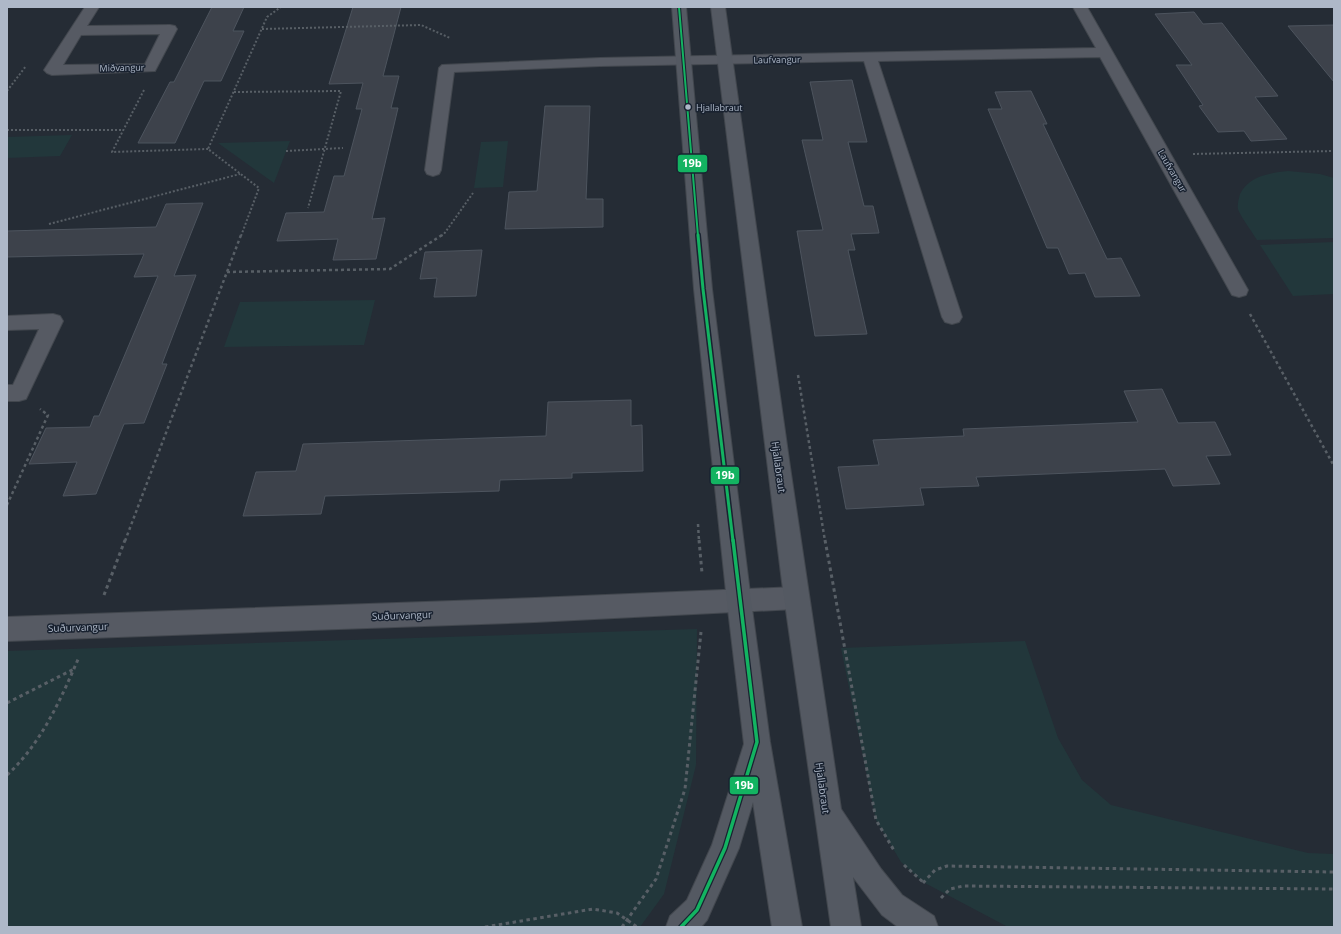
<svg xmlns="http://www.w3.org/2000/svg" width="1341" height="934" font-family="'Open Sans',sans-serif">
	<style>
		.green { fill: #22373b }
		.building { fill: #3d424b; stroke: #4d545e }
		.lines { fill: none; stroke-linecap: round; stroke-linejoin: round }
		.street-casing { stroke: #42474e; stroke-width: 2 }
		.secondary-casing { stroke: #42474e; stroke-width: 2 }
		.path-far2 { stroke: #585f66; stroke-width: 2; stroke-dasharray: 2 2; stroke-linecap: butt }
		.path-far1 { stroke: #585f66; stroke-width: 2.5; stroke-dasharray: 3 3; stroke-linecap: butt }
		.path { stroke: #585f66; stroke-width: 3; stroke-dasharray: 3.5 3.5; stroke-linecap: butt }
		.street { fill: #565a63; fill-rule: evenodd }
		.secondary { fill: #545962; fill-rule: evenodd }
		.bus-1-far2-casing { stroke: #192230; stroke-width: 4 }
		.bus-1-far1-casing { stroke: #192230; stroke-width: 6 }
		.bus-1-casing { stroke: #192230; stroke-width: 6 }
		.bus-1-far2 { stroke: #13b361; stroke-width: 2 }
		.bus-1-far1 { stroke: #13b361; stroke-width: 3 }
		.bus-1 { stroke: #13b361; stroke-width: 3.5 }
		.bus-dot { fill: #aeb8c8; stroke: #192230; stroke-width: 1.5 }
		.labels { text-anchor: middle; stroke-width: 3; stroke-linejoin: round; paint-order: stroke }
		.far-street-label { font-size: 9px; fill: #aeb8c8; stroke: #192230 }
		.bus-label { font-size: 9px; fill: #aeb8c8; stroke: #192230; text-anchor: start }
		.street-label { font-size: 10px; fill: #aeb8c8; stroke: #192230 }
		.line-badge { stroke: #192230; stroke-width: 1.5 }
		.badge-label { font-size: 11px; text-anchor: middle; font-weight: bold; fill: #fff }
	</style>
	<rect width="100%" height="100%" fill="#252c35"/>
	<path class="green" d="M72,135L60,156L7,158V137Z
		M290,141L274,183L218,143Z
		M508,141L503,187L474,188L481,142Z
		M1288,171L1320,174L1334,178V238L1257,240C1253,233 1240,216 1238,209C1237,205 1239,198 1240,194C1249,176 1270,173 1288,171Z
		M1334,242V294L1293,296L1260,245Z
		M375,300L364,345L224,347L240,302Z
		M697,629L696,765L664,894L640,927H7V651Z
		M1025,641L1058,738L1082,780L1111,805L1308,853L1334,854V927H1008L923,882L901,862L876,820L841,648Z"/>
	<path class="building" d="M212,7H244L233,31H244L221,81H204L175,143H138L170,82H174Z
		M353,7H401L383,76H399L391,108H398L372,219L385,218L376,259L333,260L338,239L277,241L286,213L324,212L334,176H344L362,109H356L363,83L329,84Z
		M1194,12L1203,24L1222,23L1278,96L1255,97L1287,139L1251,141L1244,131L1218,132L1199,106L1203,105L1176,65H1192L1155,14Z
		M1334,25V82L1288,26Z
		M852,80L867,142H848L864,206H873L879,233L851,234L855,250H848L867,334L815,336L797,231L823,230L802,140H823L810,82Z
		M1031,91L1047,124H1043L1107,259L1121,258L1140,296L1095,297L1085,273L1069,274L1058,248H1047L988,109H1002L995,92Z
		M545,106H590L586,199H603V227L505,229L509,192L537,191Z
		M203,203L174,276L196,275L162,364H167L144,423L124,424L96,494L63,496L77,462L29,464L46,428L90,427L94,416H99L158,276L134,277L144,254L7,257V231L156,227L166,204Z
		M482,250L476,296L434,297L437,278L420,279L425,252Z
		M1162,389L1178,423L1215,422L1231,455L1206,456L1220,484L1173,486L1165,469L976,477L979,486L920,488L924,505L846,509L838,467L879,465L873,440L964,436L963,429L1138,422L1124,391Z
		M631,400V426L642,425L643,471L572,473V478L500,480L499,491L325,496L321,514L243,516L256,472L296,471L303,444L546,436L548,402Z"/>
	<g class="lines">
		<defs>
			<path id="street" d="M85,7H99L87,26L170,25L175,26L177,29L155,71L52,75L47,73L44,70ZM160,34L145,64L63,65L81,35Z
				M1073,7H1087L1248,290L1246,295L1239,297L1232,295L1100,57L878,61L962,317L959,322L952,324L945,322L942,317L864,61L600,66L454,72L441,170L439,174L433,176L427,174L425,170L439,68L442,65L600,58L1096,48Z
				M53,314L60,316L63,321L26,399L19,401H7V385H13L39,329L7,330V316Z
				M796,587L805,590L808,598L805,606L796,609L535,622L7,641V617L535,598Z"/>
			<path id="secondary" d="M672,7H686L712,289L751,601L770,742L802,927H772L753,802L739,848L707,920L701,927H666L670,916L687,900L712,845L744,744L727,601L694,289Z
				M711,7H725L790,467L841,809L881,869L902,895L934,916L938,927H898L882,915L853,877L861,927H831L782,582Z"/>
		</defs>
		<use href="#street" class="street-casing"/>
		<use href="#secondary" class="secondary-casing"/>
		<path class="path-far2" d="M262,29L421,25L450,38
			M144,90L112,152L208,149
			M7,91L26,66
			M234,92L341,91L308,208
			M7,130H123
			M286,151L343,148
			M1193,154L1334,151
			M49,224L240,174
			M241,236L259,188L208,149L267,17L281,7
			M441,236L444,234L473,193"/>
		<path class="path-far1" d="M227,272L390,269L442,235
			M1250,314L1334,466
			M798,375L825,541
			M7,505L48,415L40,409
			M698,524L699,541
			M125,541L241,235"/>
		<path class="path" d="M699,540L702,573
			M825,540L876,820L895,852
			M104,595L125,540
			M7,703L74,669
			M7,775C41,744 61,699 79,657
			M904,865L923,882
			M923,883L935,870L947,866L1334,872
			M941,898L950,889L963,886L1334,889
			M485,927L593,909L617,913L637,927
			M622,927L656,879L685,789L701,632"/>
		<use href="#street" class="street"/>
		<use href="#secondary" class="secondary"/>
		<defs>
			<path id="bus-1-far2" d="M679,7L698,236"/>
			<path id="bus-1-far1" d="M698,235L703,289L733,541"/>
			<path id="bus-1" d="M681,927L697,910L725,848L757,742L733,540"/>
		</defs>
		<use href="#bus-1-far2" class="bus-1-far2-casing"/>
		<use href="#bus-1-far1" class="bus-1-far1-casing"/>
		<use href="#bus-1" class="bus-1-casing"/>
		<use href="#bus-1-far2" class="bus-1-far2"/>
		<use href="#bus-1-far1" class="bus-1-far1"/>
		<use href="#bus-1" class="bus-1"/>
	</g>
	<circle class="bus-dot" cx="688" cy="107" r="3.5"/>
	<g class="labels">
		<g class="far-street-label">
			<text transform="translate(777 60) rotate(-1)" y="3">Laufvangur</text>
			<text transform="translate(122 68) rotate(-1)" y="3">Miðvangur</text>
			<text transform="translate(1172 171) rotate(60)" y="3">Laufvangur</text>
		</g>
		<g class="bus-label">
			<text x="696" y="111">Hjallabraut</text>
		</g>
		<g class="street-label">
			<text transform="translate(779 467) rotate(82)" y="4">Hjallabraut</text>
			<text transform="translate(402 615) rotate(-2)" y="4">Suðurvangur</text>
			<text transform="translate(78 627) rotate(-2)" y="4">Suðurvangur</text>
			<text transform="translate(823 788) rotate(82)" y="4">Hjallabraut</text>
		</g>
	</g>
	<g class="line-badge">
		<rect x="677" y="154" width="31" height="19" rx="4" fill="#13b361"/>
		<rect x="710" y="466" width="30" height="19" rx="4" fill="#13b361"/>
		<rect x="729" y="776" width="30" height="19" rx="4" fill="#13b361"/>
	</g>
	<g class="badge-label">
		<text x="692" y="167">19b</text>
		<text x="725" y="479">19b</text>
		<text x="744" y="789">19b</text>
	</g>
	<rect width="1341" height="934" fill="none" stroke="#aeb8c8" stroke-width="16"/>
</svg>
